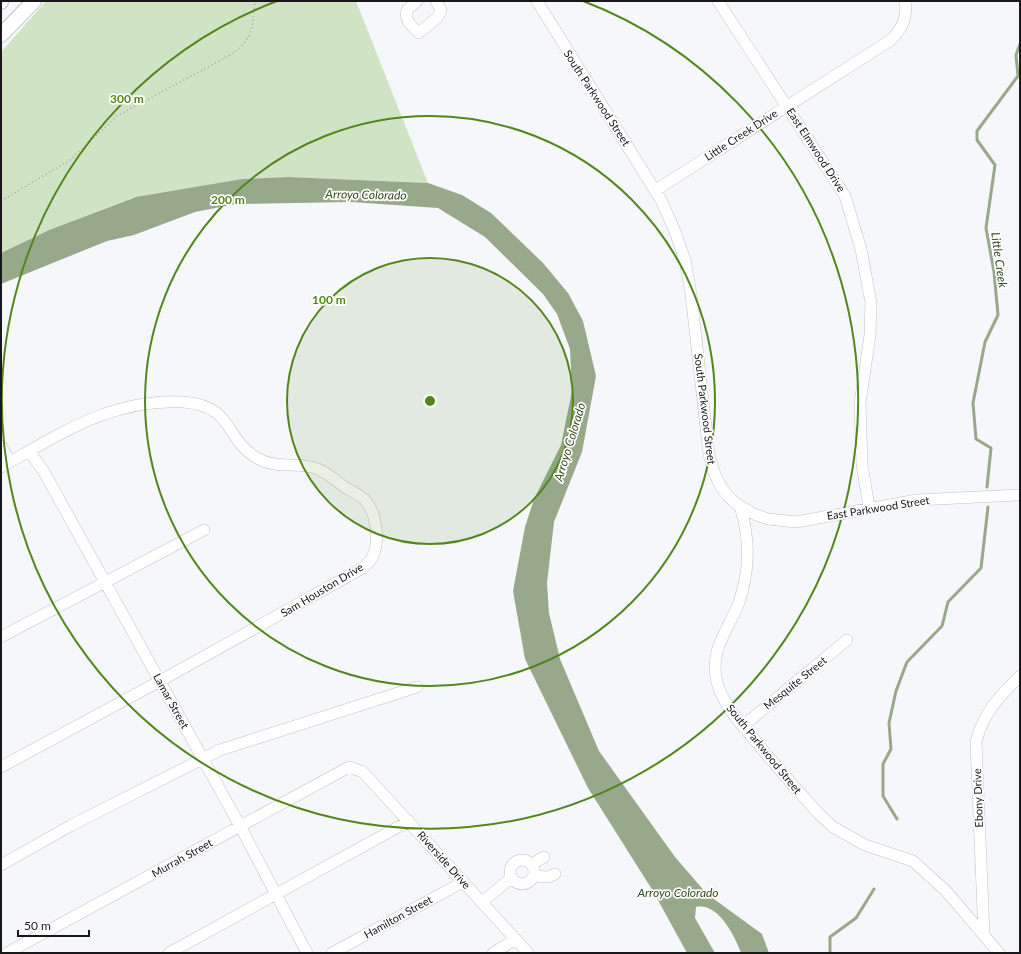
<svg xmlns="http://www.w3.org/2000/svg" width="1021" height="954" font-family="Lato,sans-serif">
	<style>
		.green { fill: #d1e3c5 }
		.water { fill: #97a98a }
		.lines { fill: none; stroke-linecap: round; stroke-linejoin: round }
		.stream { stroke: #97a98a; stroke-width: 3 }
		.minor-casing { stroke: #bfc1c4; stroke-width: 12 }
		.major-casing { stroke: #bfc1c4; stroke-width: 16 }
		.path { stroke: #a0a1a4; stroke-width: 1.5; stroke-dasharray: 1 3; stroke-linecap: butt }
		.minor { stroke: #fff; stroke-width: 11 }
		.major { stroke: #fff; stroke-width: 14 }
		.ring { fill: none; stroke: #53861d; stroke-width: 2 }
		.labels { text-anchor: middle; stroke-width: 3.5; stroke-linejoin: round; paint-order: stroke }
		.street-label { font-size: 11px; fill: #18181a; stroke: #fff }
		.water-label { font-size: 12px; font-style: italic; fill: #324b1d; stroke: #fff }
		.centre { fill: #53861d; stroke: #fff; stroke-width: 2 }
		.ring-label { font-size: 12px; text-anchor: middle; font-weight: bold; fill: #53861d; stroke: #fff; stroke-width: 3.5; stroke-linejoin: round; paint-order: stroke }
	</style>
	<rect width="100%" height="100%" fill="#f6f7fb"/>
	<path class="green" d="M46,1H356L428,183L289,177L242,179L132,198L49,230L1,253V52Z"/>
	<path class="water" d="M289,177L428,183L462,195L491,213L543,263L568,293L583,321L596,376L582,452L554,522L547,583L549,613L560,659L599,751L675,857L707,894L762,934L769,953H741C735,936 718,902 696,907L695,918L715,953H687L653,891L588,788L525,659L513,591L525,527L534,499L561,445L572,391L570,349L557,314L543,294L485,237L438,208L351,202L236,204L195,212L134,235L107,241L1,284V253L49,230L136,197L242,179Z"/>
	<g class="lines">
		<path class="stream" d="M987,487L991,448L976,439L973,403L985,342L998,315L994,272L986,228L995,165L977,140V131L1018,76L1016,55L1020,44
			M897,819L883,796V764L891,749L889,723L896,691L907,662L942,626L948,602L981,568L988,507
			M830,953V937L856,918L874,889"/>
		<defs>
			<path id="minor" d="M417,1L407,10C404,21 412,26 419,33L438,17L441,10L436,1
				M537,1L661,200L674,229L685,260L691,294L709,454C713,473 722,495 740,506C750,538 750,573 738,605C727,631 709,652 717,682C723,706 742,725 757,743C777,767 798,791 819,814L833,827L865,845L913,861L946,891L999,953
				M718,1L845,196L861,249L871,303L870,335L860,403L862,465L869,507
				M656,190L891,40C902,28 908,18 905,1
				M1,446L10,462
				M29,451L44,472L240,826L307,953
				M1,467C60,434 113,398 183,402C235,406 223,438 257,458C279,470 294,461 315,468C327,472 334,479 343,486C350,491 360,494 366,501C377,515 381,546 370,561C367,564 364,567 361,569L160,681L1,767
				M740,506L756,515L768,519L796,522L917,500L1020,495
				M1,637L204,530
				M743,726L847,640
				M510 872a12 12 0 1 1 24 0a12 12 0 1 1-24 0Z
				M532,864L544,857
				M1,865L70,826L220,750L417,687
				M534,876L548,877L555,874
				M482,902L511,878
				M984,935L976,742C983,713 999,697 1020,676
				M7,953L349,767L363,772L528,953
				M169,953L409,821
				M332,953L463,882
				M493,953L516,939"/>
			<path id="major" d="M1,2V1
				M1,35L34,1"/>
		</defs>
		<use href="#minor" class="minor-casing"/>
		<use href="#major" class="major-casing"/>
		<path class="path" d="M1,201L70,160L117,116L232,54C254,37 252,28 255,1"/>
		<use href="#minor" class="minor"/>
		<use href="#major" class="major"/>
	</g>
	<circle cx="430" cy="401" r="143" fill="#53861d" fill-opacity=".12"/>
	<g class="ring">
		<circle cx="430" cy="401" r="143"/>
		<circle cx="430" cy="401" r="285"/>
		<path d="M583 1A428 428 0 1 1 277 1"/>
	</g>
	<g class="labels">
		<g class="street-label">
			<text transform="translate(597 98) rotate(57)" y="4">South Parkwood Street</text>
			<text transform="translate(741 135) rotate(-33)" y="4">Little Creek Drive</text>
			<text transform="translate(816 150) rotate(57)" y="4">East Elmwood Drive</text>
			<text transform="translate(705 409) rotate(83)" y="4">South Parkwood Street</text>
			<text transform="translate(878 508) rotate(-9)" y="4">East Parkwood Street</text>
			<text transform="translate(322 590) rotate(-31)" y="4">Sam Houston Drive</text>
			<text transform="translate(795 683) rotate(-39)" y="4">Mesquite Street</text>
			<text transform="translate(171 701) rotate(61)" y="4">Lamar Street</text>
			<text transform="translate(764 749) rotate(51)" y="4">South Parkwood Street</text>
			<text transform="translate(978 798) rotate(-92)" y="4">Ebony Drive</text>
			<text transform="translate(182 858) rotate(-29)" y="4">Murrah Street</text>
			<text transform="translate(444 860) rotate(48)" y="4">Riverside Drive</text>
			<text transform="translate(398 917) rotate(-29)" y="4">Hamilton Street</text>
		</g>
		<g class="water-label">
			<text transform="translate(366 195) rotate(1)" y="4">Arroyo Colorado</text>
			<text transform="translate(999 260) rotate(82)" y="4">Little Creek</text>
			<text transform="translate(570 442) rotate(-73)" y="4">Arroyo Colorado</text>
			<text x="678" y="897">Arroyo Colorado</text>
		</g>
	</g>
	<circle cx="430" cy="401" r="6" class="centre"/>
	<g class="ring-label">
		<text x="127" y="103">300 m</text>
		<text x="228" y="204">200 m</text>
		<text x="329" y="304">100 m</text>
	</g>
	<rect width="1021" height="954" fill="none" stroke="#18181a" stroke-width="4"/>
	<path d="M18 930v6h71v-6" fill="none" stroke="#18181a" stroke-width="2"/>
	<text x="24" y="930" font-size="12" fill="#18181a" stroke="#ffffff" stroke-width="3" paint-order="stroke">50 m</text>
</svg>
